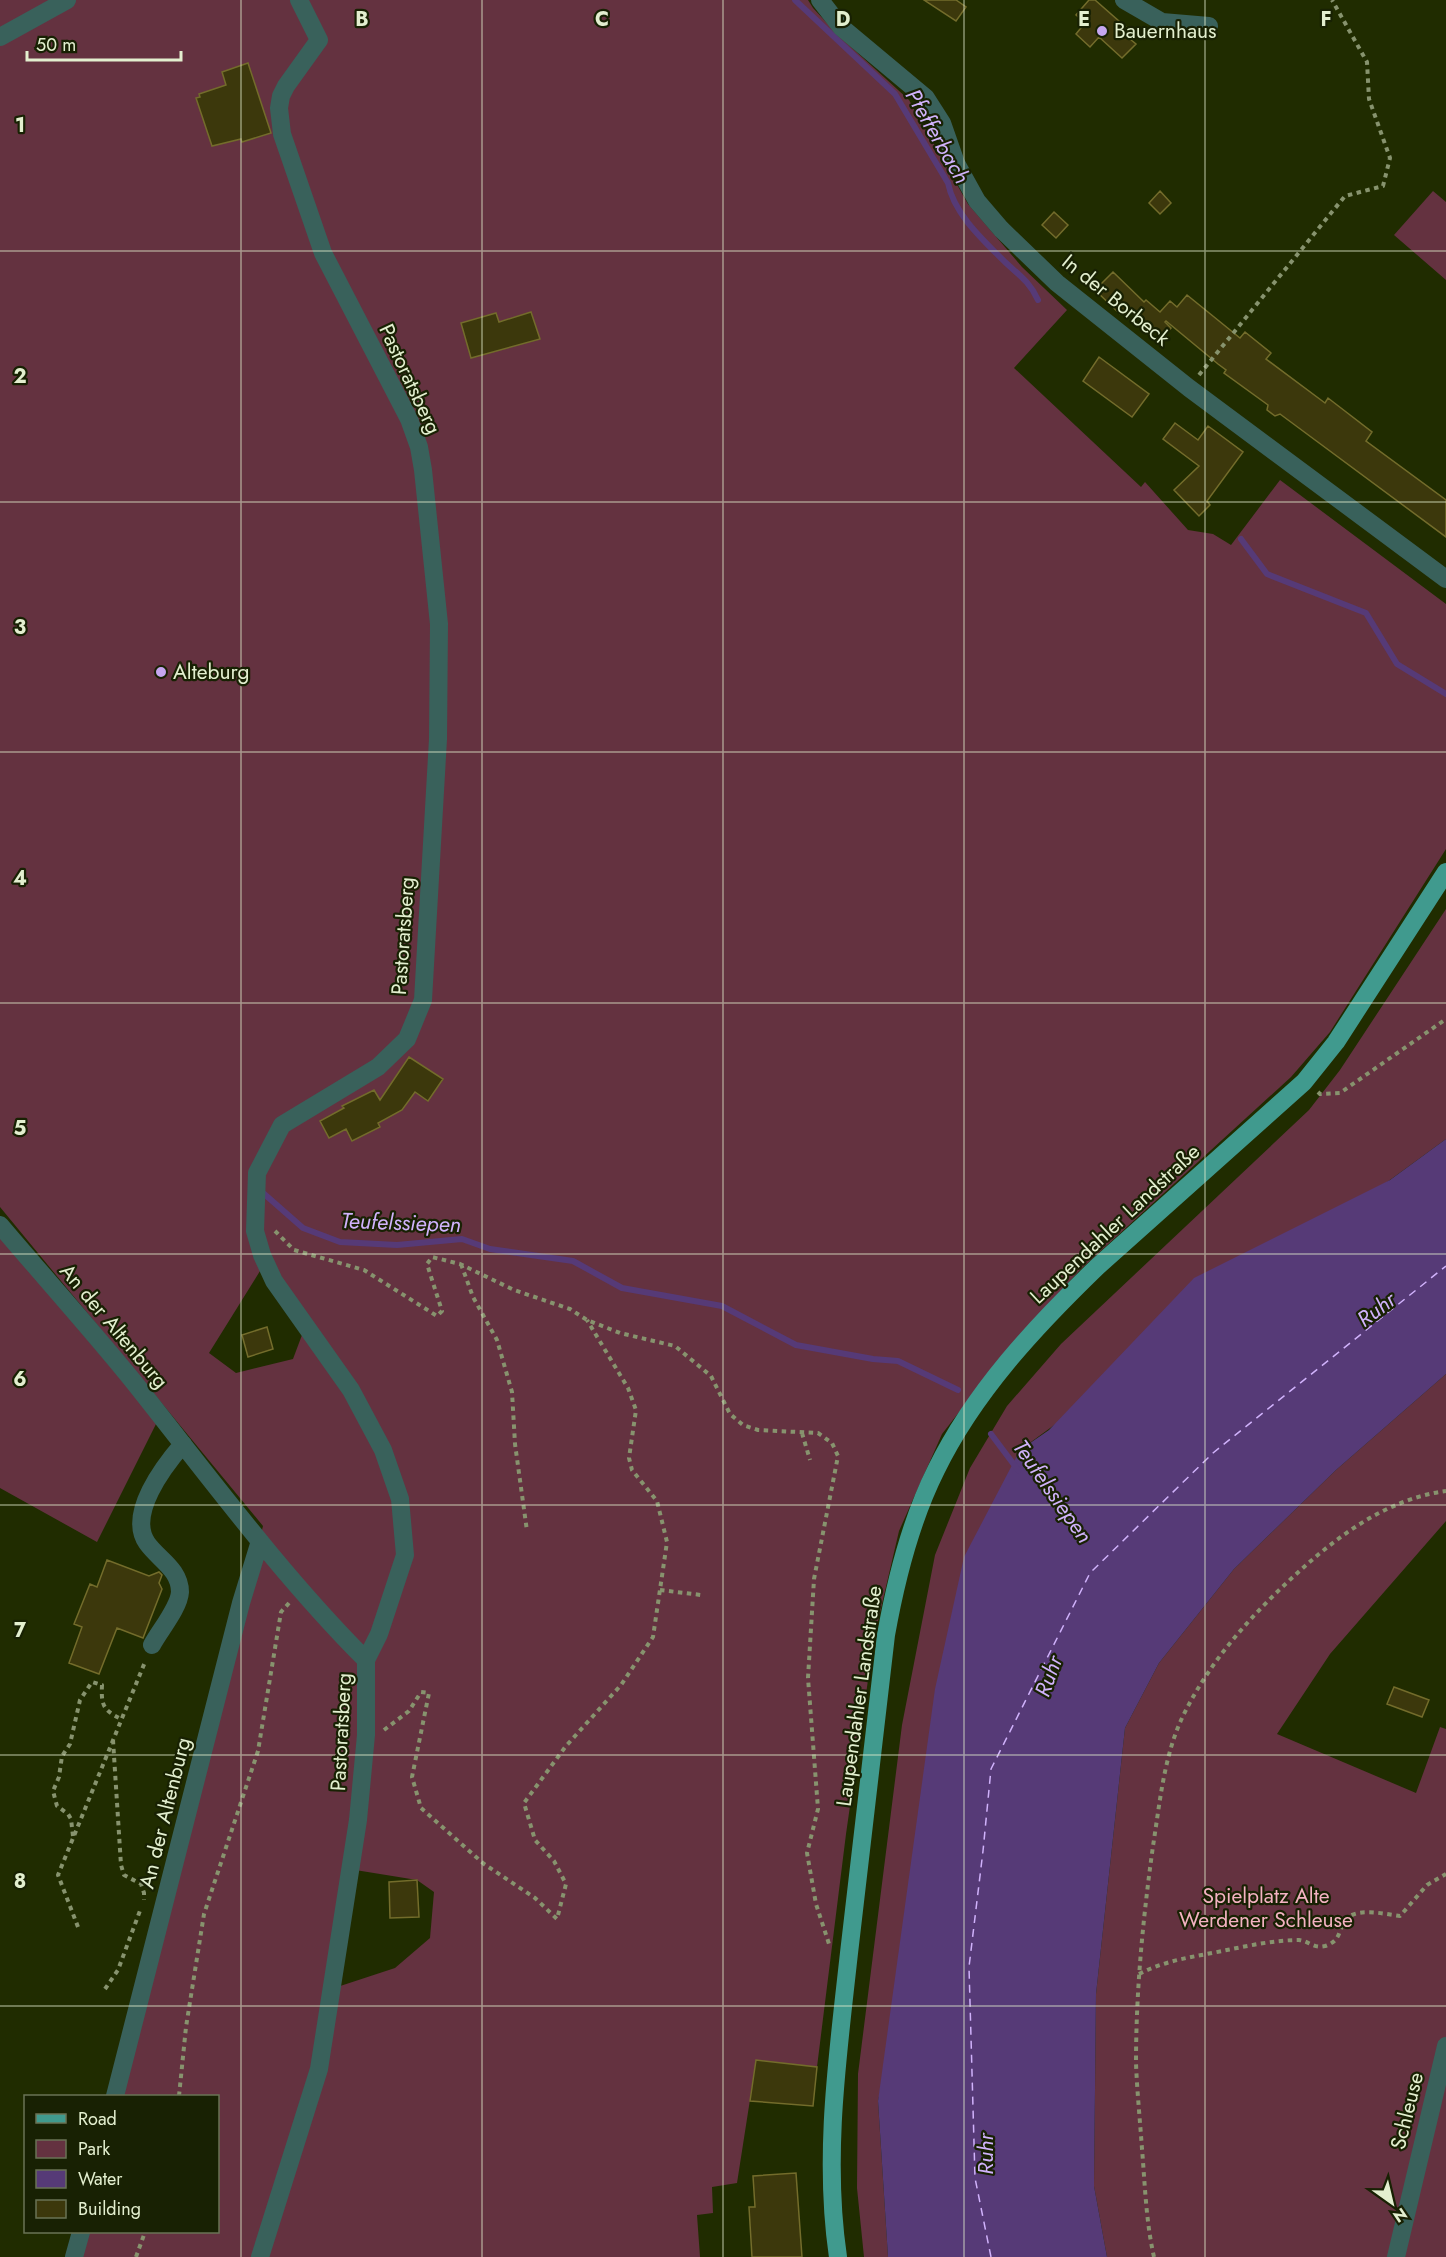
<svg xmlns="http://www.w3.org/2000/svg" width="1446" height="2257" font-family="Jost,sans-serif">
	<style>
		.green { fill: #643240; fill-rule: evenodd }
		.water { fill: #563a77 }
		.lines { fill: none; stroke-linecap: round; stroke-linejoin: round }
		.stream { stroke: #563a77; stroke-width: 6 }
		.ferry { stroke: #d0b2fb; stroke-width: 1.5; stroke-dasharray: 8 6; stroke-linecap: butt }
		.building { fill: #3c380c; stroke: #736c2b; stroke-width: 1.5 }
		.path { stroke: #87936e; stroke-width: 4; stroke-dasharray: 4.5 4.5; stroke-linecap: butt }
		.minor { stroke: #39615b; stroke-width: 18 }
		.major { stroke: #409a8e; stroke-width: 18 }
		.grid { fill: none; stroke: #e3efcf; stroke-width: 1.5; stroke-opacity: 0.55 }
		.poi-dot { fill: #c6a6f0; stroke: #182103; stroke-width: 2 }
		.labels { text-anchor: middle; stroke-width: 4.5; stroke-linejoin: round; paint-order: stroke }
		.poi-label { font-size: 21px; fill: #e3efcf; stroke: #182103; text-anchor: start }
		.street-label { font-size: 21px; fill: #e3efcf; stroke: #182103 }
		.park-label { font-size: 21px; fill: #f4b2c2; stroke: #182103 }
		.water-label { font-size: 22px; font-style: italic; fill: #d0b2fb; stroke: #182103 }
		.grid-label { font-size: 20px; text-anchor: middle; font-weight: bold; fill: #e3efcf; stroke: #182103; stroke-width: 4.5; stroke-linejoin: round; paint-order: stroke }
	</style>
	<rect width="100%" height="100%" fill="#202c00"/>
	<path class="green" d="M0,0H808L813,8L839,36L909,100L968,204L1022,267L1067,310L1014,368L1141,487L1145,482L1188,530L1213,534L1231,545L1280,480L1446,604V849L1330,1032L1291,1077L1081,1269L1016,1339L942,1434L899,1531L874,1638L846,1834L817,2067L756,2061L737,2183L712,2187L713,2213L697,2215L700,2257H81L87,2232H218V2096H121L263,1526L0,1207ZM260,1271L308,1319L293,1359L236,1373L209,1353ZM343,1868L417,1880L434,1892L430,1938L395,1968L325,1991Z
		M1433,191L1446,202V280L1394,235Z
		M1446,909V1139L1020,1450L1014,1463L878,2101L888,2257H864L857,2188L858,2074L902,1725L935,1555L970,1468L1007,1406L1061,1344L1309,1110L1340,1070Z
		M0,1236L157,1422L97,1542L0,1488Z
		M1446,1374V1521L1330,1654L1277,1734L1416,1793L1440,1727L1446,1729V2257H1107L1094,2186L1096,1994L1125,1728L1159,1663L1234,1569L1336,1470Z"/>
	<path class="water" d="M1446,1139V1374L1336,1470L1234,1569L1159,1663L1125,1728L1096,1994L1094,2186L1107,2257H888L878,2101L935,1689L964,1557L1020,1450L1049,1430L1194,1278L1390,1180Z"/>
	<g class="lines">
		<path class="stream" d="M795,0L895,94L948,183C954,214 983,240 1005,262C1019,275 1030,282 1038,300
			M1241,539L1267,574L1366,613L1397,664L1446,694
			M262,1192L303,1228L340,1242L397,1245L462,1239L490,1249L573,1261L622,1288L722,1306L796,1345L873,1359L898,1361L958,1390
			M991,1434L1018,1470"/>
		<path class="ferry" d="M991,2257L975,2178L969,1967L983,1851L991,1769L1090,1573L1213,1453L1446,1266"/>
	</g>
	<path class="building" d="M924,0H956L966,7L956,21Z
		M1089,0H1095L1128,29L1123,33L1136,44L1122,58L1099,37L1090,47L1076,34L1085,23L1076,15Z
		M248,63L271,133L242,142L241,139L212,146L196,98L200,97L199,94L226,85L222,72Z
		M1160,191L1171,203L1160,214L1149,203Z
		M1054,212L1068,225L1056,238L1042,225Z
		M1113,272L1144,302L1146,300L1160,312L1170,301L1177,307L1187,295L1240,338L1245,332L1271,353L1266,359L1325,403L1328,398L1372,432L1366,441L1446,500V537L1280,414L1275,416L1267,410L1268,405L1224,373L1226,370L1218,364L1166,321L1165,322L1171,328L1163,338L1127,307L1120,314L1095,290Z
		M531,312L540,339L471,358L461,323L496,313L499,322Z
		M1099,357L1149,394L1132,417L1083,381Z
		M1175,423L1198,440L1208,426L1243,452L1207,501L1210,505L1199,516L1174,490L1199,466L1163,439Z
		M409,1057L443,1079L428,1101L415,1092L402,1110L378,1123L380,1127L352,1141L346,1129L329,1138L320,1121L344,1108L342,1106L374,1090L380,1100Z
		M267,1327L273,1349L248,1357L242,1335Z
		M107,1560L149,1576L159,1572L162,1575L159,1583L162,1589L143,1638L117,1628L99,1674L69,1663L82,1627L74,1624L90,1584L97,1587Z
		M1394,1687L1429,1700L1422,1717L1387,1704Z
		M417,1880L419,1917L390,1918L389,1882Z
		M756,2060L817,2067L813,2106L750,2101Z
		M796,2173L802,2257H752L749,2207H755L753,2176Z"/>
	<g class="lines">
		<path class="path" d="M1199,375L1345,196L1383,186L1390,158L1369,99L1367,62L1332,0
			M1318,1092L1320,1094L1340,1093L1446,1019
			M275,1231L294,1250L364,1270L437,1316L442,1311L427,1264L432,1257L460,1264L514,1290L570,1309L587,1320L620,1333L675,1346L711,1376L730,1414L743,1425L758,1430L818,1433L832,1443L838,1456L814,1579L808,1678L818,1809L807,1853L816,1904L830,1947
			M461,1264L473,1297L497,1340L512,1392L515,1444L527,1531
			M802,1433L810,1460
			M660,1590L701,1595
			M384,1730L409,1711L421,1692L429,1693L412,1777L421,1808L484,1864L535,1898L557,1919L566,1884L554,1861L535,1840L524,1803L566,1746L621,1685L653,1637L667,1542L657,1501L632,1470L629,1458L636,1410L628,1388L587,1320
			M113,1740L121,1865L124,1875L141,1884L144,1893V1900
			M73,1836L71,1819L68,1814L57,1806L53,1791L59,1777L62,1756L70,1744L80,1700L92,1682L102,1685C101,1705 103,1710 121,1719
			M78,1927L58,1875L145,1662
			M1139,1974C1166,1960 1193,1957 1222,1951C1247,1946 1274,1940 1299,1940C1309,1941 1314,1949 1325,1946C1340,1941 1338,1933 1344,1922C1353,1906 1384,1914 1400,1916L1427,1885L1446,1874
			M105,1989L118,1970L141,1908
			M179,2096L186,2027L204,1914L258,1751L281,1612L289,1603
			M136,2257L145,2232
			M1154,2257C1146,2222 1145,2185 1142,2149C1140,2120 1137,2091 1136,2063C1136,1990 1143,1918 1153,1846C1160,1802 1164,1754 1184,1714C1212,1657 1257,1609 1304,1567C1344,1531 1392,1498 1446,1491"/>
		<path class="minor" d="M820,0L841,27L926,98L942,123L956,163L977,201L1001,229L1057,283L1189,388L1446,579
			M1124,0L1162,22L1209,26
			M0,37L67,0
			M0,1225C44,1277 90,1328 133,1381C208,1475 281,1575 366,1660
			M152,1645C160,1630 179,1608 180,1592C180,1569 158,1559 147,1543C127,1514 164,1466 183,1444
			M115,2096L241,1603L260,1541
			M74,2257L81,2232
			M260,2257L319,2069L358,1820L366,1735V1660L379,1634L405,1555L400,1499L383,1450L351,1390L274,1281L262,1255L255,1231L257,1173L282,1125L378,1067L407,1039L423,1000L438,739L439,624L423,470L419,447L409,419L323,253L282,134L279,108L281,96L286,86L319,40L299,0
			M1396,2257L1446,2046"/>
		<path class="major" d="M838,2257C823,2156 838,2054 849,1953C862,1847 874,1741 886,1635C896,1579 910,1522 936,1470C974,1392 1035,1327 1097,1267L1304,1082L1336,1042L1446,872"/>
	</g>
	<path class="grid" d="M241,0V2257M482,0V2257M723,0V2257M964,0V2257M1205,0V2257M0,251H1446M0,502H1446M0,752H1446M0,1003H1446M0,1254H1446M0,1505H1446M0,1755H1446M0,2006H1446"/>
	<g class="poi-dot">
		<circle cx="1102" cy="31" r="6"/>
		<circle cx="161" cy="672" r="6"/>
	</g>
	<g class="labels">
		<g class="poi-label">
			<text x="1114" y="38">Bauernhaus</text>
			<text x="173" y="679">Alteburg</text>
		</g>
		<g class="street-label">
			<text transform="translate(1116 300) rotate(39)" y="7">In der Borbeck</text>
			<text transform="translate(410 379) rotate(65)" y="7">Pastoratsberg</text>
			<text transform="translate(403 936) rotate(-86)" y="7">Pastoratsberg</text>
			<text transform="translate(1115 1224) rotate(-43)" y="7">Laupendahler Landstraße</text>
			<text transform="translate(114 1326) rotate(50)" y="7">An der Altenburg</text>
			<text transform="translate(859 1696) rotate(-82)" y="7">Laupendahler Landstraße</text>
			<text transform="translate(341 1732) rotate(-87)" y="7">Pastoratsberg</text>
			<text transform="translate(165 1813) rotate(-76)" y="7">An der Altenburg</text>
			<text transform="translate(1407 2111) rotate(-76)" y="7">Schleuse</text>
		</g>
		<g class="park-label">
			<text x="1266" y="1903">Spielplatz Alte<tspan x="1266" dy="24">Werdener Schleuse</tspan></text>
		</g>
		<g class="water-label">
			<text transform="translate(938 136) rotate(60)" y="8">Pfefferbach</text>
			<text transform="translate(401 1222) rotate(2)" y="8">Teufelssiepen</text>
			<text transform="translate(1376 1309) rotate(-37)" y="8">Ruhr</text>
			<text transform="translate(1053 1491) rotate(55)" y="8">Teufelssiepen</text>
			<text transform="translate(1048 1676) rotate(-70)" y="8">Ruhr</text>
			<text transform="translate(985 2154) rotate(-90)" y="8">Ruhr</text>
		</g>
	</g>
	<g class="grid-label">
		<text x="362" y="26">B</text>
		<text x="602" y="26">C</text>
		<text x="843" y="26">D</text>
		<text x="1084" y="26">E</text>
		<text x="1326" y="26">F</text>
		<text x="20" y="132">1</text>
		<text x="20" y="383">2</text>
		<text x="20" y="634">3</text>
		<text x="20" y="885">4</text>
		<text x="20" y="1135">5</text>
		<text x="20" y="1386">6</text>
		<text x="20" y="1637">7</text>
		<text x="20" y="1888">8</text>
	</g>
	<rect x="24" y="2095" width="195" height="138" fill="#182103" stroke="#697355" stroke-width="1.5"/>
	<rect x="36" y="2114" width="30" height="9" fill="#409a8e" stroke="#697355" stroke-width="1.5"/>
	<text x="78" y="2125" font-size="18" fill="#e3efcf">Road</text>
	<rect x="36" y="2140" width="30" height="18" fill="#643240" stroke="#697355" stroke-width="1.5"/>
	<text x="78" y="2155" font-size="18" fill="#e3efcf">Park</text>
	<rect x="36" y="2170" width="30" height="18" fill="#563a77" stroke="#697355" stroke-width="1.5"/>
	<text x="78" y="2185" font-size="18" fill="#e3efcf">Water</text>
	<rect x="36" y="2200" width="30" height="18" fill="#3c380c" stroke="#697355" stroke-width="1.5"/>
	<text x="78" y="2215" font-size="18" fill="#e3efcf">Building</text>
	<g transform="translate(1392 2203) rotate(146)" stroke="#182103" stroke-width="4.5" paint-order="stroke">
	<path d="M0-4.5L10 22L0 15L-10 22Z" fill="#e3efcf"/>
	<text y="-9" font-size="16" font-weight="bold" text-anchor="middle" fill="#e3efcf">N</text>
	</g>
	<path d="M27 51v9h154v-9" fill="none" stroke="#e3efcf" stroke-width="3"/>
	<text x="36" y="51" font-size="18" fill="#e3efcf" stroke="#182103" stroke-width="4.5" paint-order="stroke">50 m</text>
</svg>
